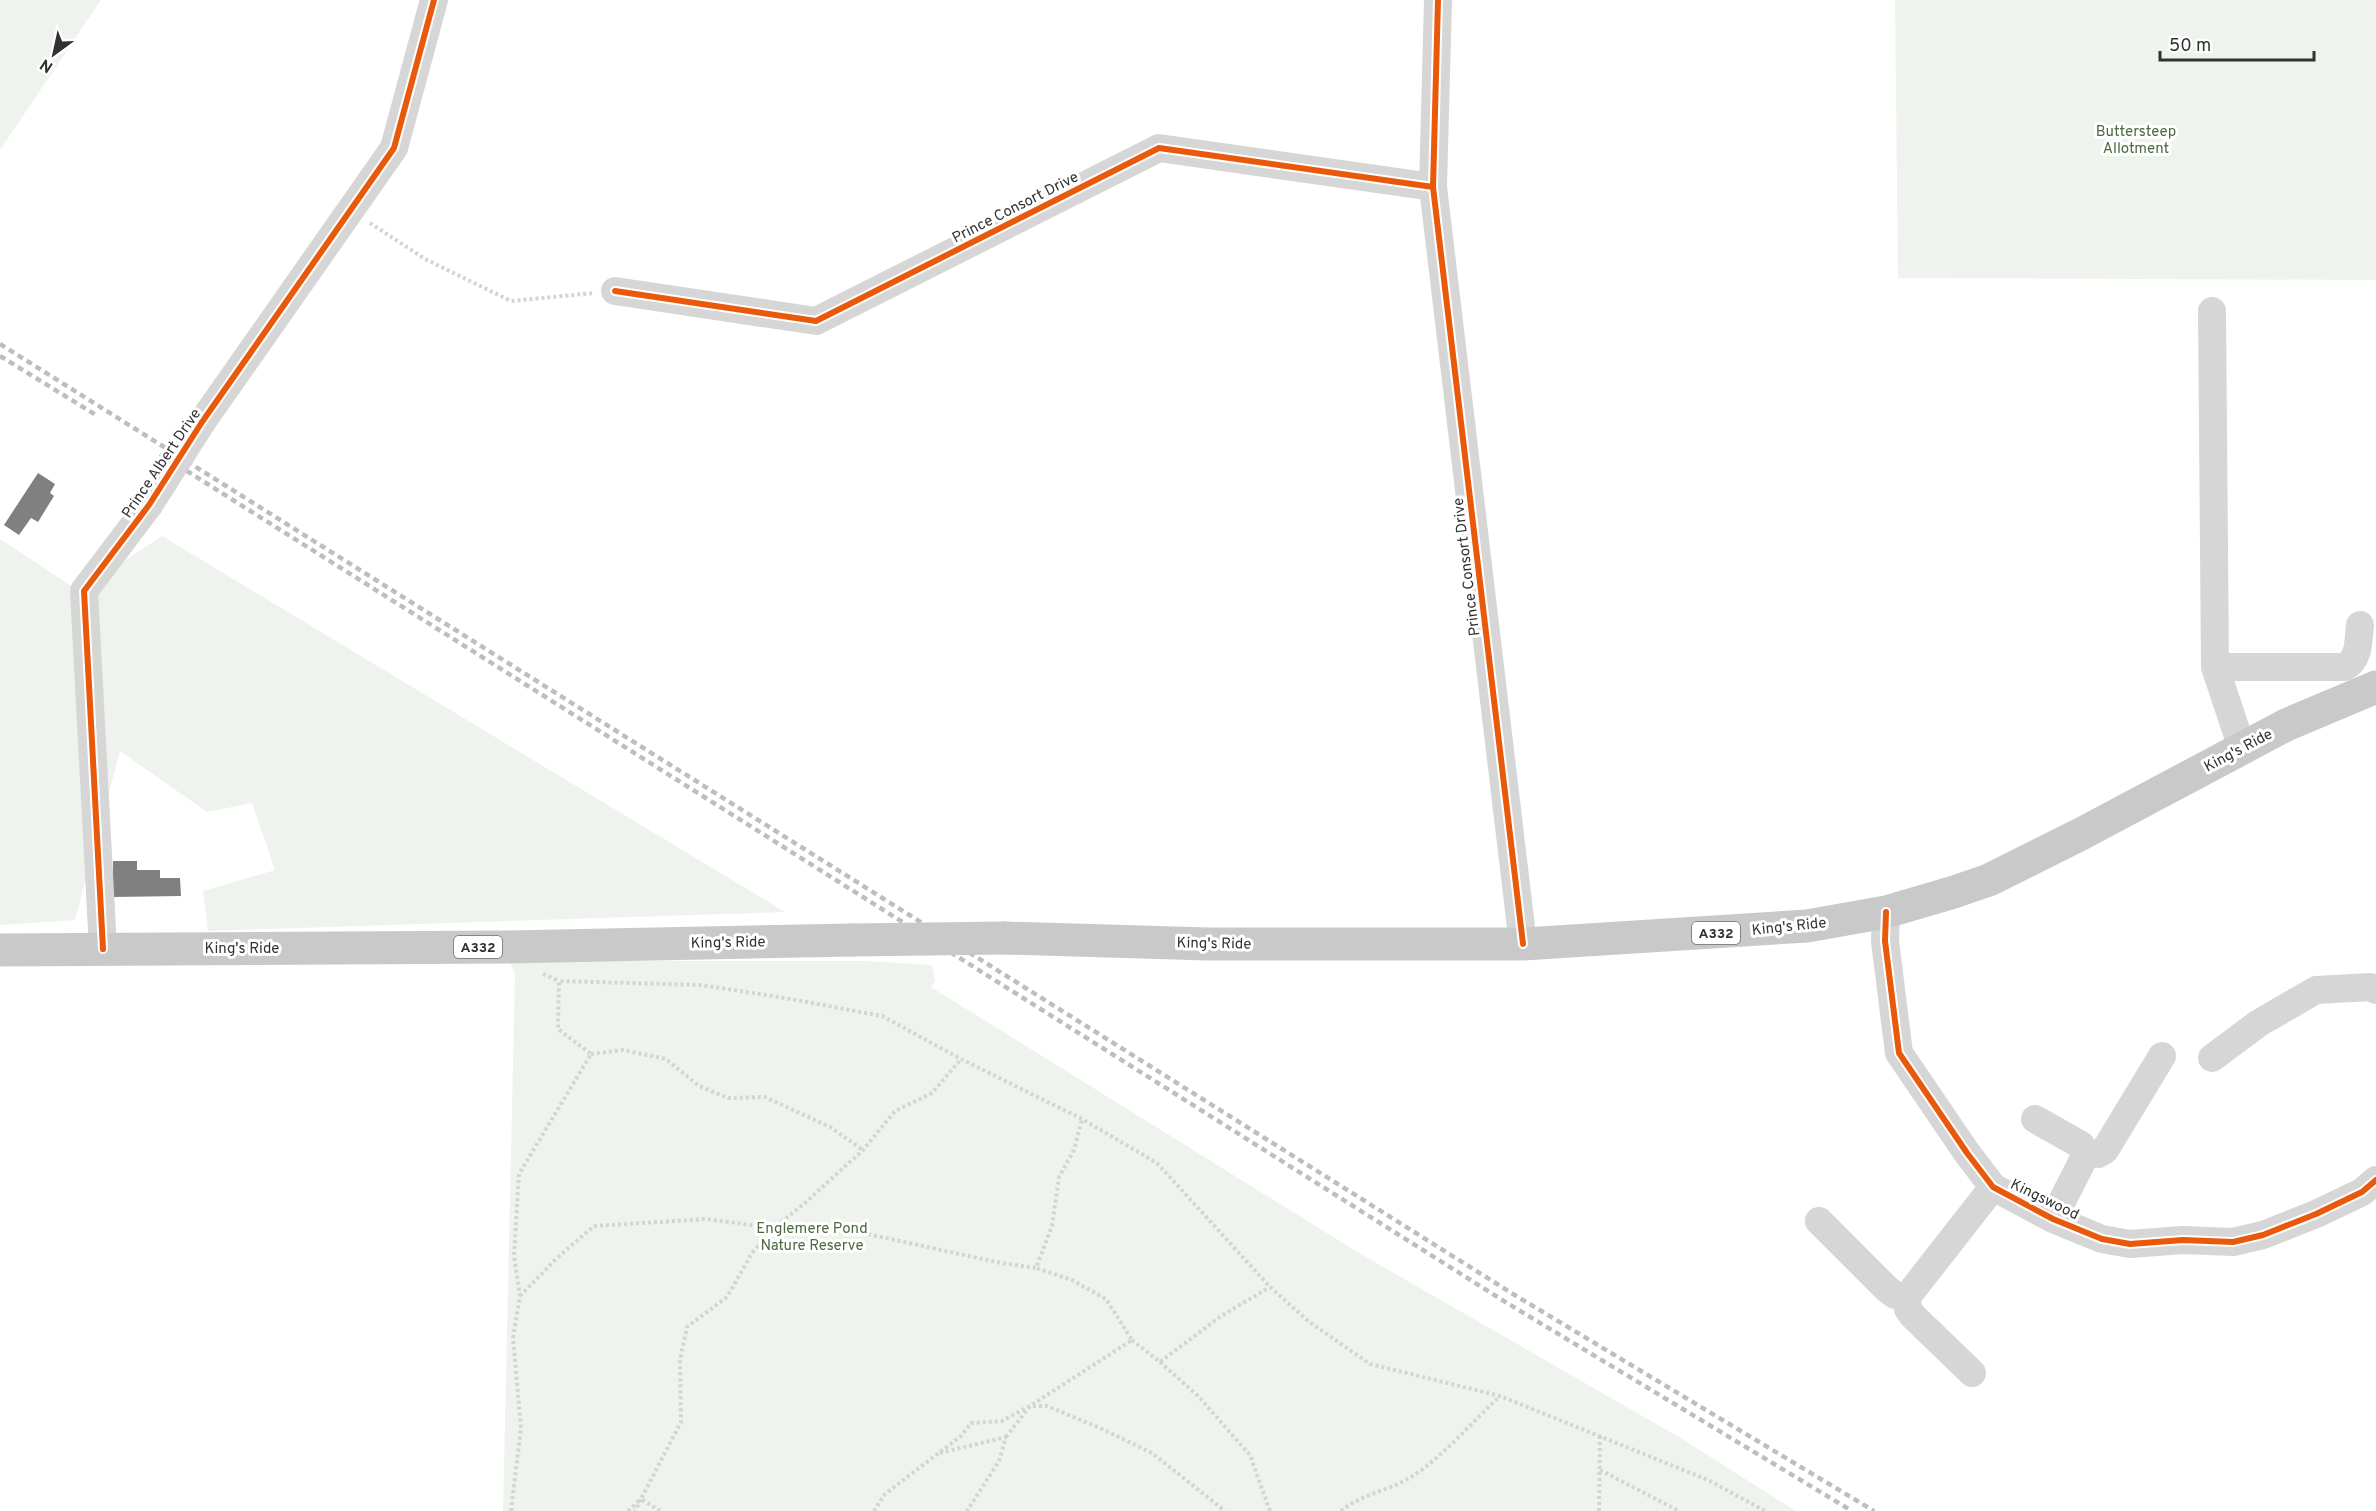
<svg xmlns="http://www.w3.org/2000/svg" width="2376" height="1511" font-family="Overpass,sans-serif">
	<style>
		.green { fill: #eff3ed }
		.building { fill: #808080 }
		.lines { fill: none; stroke-linecap: round; stroke-linejoin: round }
		.path { stroke: #d4d4d4; stroke-width: 4; stroke-dasharray: 3 3; stroke-linecap: butt }
		.minor { stroke: #d6d6d6; stroke-width: 28 }
		.major { stroke: #c9c9c9; stroke-width: 33 }
		.rail { stroke: #bebebe; stroke-width: 4.5; stroke-dasharray: 6 4.5; stroke-linecap: butt }
		.minor-bridge { stroke: #d6d6d6; stroke-width: 28 }
		.major-bridge { stroke: #c9c9c9; stroke-width: 33 }
		.cycleway-casing { stroke: #fff; stroke-width: 10 }
		.cycleway { stroke: #e8590c; stroke-width: 6 }
		.labels { text-anchor: middle; stroke-width: 6; stroke-linejoin: round; paint-order: stroke }
		.shield { fill: #fff; stroke: #707070; stroke-width: 1.5 }
		.shield-label { font-size: 14px; font-weight: bold; fill: #323232 }
		.park-label { font-size: 15px; fill: #4d6b41; stroke: #fff }
		.street-label { font-size: 15px; fill: #323232; stroke: #fff }
	</style>
	<rect width="100%" height="100%" fill="#fff"/>
	<path class="green" d="M0,0H101L0,150Z
		M1895,0H2376V280L1898,278Z
		M162,536L785,912L208,931L203,891L275,870L252,803L207,812L120,751L75,920L0,925V539L79,591Z
		M509,961H867L932,965L935,981L931,987L1359,1253L1679,1437L1796,1511H503L515,974Z"/>
	<path class="building" d="M38,473L55,484L50,493L54,496L38,522L31,518L19,535L4,525Z
		M113,861H137V870H160V878H180L181,896L113,897Z"/>
	<g class="lines">
		<path class="path" d="M370,223L425,259L511,301L594,293
			M543,974L559,981
			M591,1054L623,1050L666,1059L699,1086L728,1098L765,1097L830,1127L863,1150
			M520,1296L557,1258L594,1226L706,1219L774,1228L826,1225L1001,1263L1036,1268L1052,1226L1059,1177L1074,1150L1082,1119
			M1132,1340L1160,1362L1221,1316L1270,1287
			M1160,1362L1198,1396L1250,1455L1270,1511
			M1006,1437L1030,1406L1132,1340L1106,1299L1072,1280L1036,1268
			M940,1453L1006,1437L999,1461L967,1511
			M1600,1470L1679,1511
			M511,1511L521,1428L513,1338L520,1296L514,1256L519,1174L591,1054L558,1029L559,981L701,985L785,998L882,1016L961,1059L1082,1119L1157,1163L1270,1287L1308,1321L1370,1364L1500,1396L1708,1480L1765,1511
			M628,1511L641,1499L635,1511
			M660,1511L641,1499L681,1422L680,1360L687,1327L727,1297L752,1253L774,1228L805,1203L863,1150L895,1111L932,1093L961,1059
			M874,1511L885,1494L961,1436L971,1423L1002,1421L1030,1406H1047L1100,1428L1152,1453L1225,1511
			M1341,1511C1361,1494 1389,1491 1411,1477C1443,1457 1472,1422 1500,1396
			M1599,1511L1600,1436"/>
		<path class="minor" d="M1438,0L1433,187L1523,944
			M615,291L816,321L1159,148L1433,187
			M2212,311L2215,667L2242,748
			M202,422L394,148L434,0
			M2215,667H2345C2360,659 2358,640 2360,625
			M1886,912L1885,941L1899,1053L1967,1153L1993,1187L2053,1219L2102,1239L2130,1244L2183,1240L2233,1242L2263,1235L2316,1214L2362,1192L2376,1180
			M103,949L84,591L149,505
			M2212,1058L2259,1023L2316,990L2371,987L2376,990
			M2035,1119L2081,1145L2084,1152V1158L2053,1219
			M2084,1152L2098,1154L2105,1150L2162,1056
			M1819,1221L1887,1289L1895,1295L1907,1297
			M1972,1373L1913,1316L1908,1309L1907,1297L1993,1187"/>
		<path class="major" d="M1004,938L1208,944H1523L1807,926L1886,912L1954,892L1989,880L2081,834L2286,725L2376,687
			M0,950L507,947L852,940"/>
		<path class="rail" d="M0,344L1513,1294L1874,1511
			M0,356L96,415
			M160,454L1507,1303L1852,1511"/>
		<path class="minor-bridge" d="M149,505L202,422"/>
		<path class="major-bridge" d="M852,940L1004,938"/>
		<defs>
			<path id="cycleway" d="M1438,0L1433,187L1523,944
				M615,291L816,321L1159,148L1433,187
				M1886,912L1885,941L1899,1053L1967,1153L1993,1187L2053,1219L2102,1239L2130,1244L2183,1240L2233,1242L2263,1235L2316,1214L2362,1192L2376,1180
				M103,949L84,591L149,505L202,422L394,148L434,0"/>
		</defs>
		<use href="#cycleway" class="cycleway-casing"/>
		<use href="#cycleway" class="cycleway"/>
	</g>
	<g class="labels">
		<g class="shield">
			<rect x="1692" y="922" width="48" height="22" rx="4.5"/>
			<rect x="454" y="936" width="48" height="22" rx="4.5"/>
		</g>
		<g class="shield-label">
			<text x="1716" y="938">A332</text>
			<text x="478" y="952">A332</text>
		</g>
		<g class="park-label">
			<text x="2136" y="136">Buttersteep<tspan x="2136" dy="17">Allotment</tspan></text>
			<text x="812" y="1233">Englemere Pond<tspan x="812" dy="17">Nature Reserve</tspan></text>
		</g>
		<g class="street-label">
			<text transform="translate(1015 207) rotate(-27)" y="5">Prince Consort Drive</text>
			<text transform="translate(161 463) rotate(-56)" y="5">Prince Albert Drive</text>
			<text transform="translate(1466 567) rotate(-97)" y="5">Prince Consort Drive</text>
			<text transform="translate(2238 750) rotate(-28)" y="5">King's Ride</text>
			<text transform="translate(1789 926) rotate(-6)" y="5">King's Ride</text>
			<text transform="translate(728 942) rotate(-1)" y="5">King's Ride</text>
			<text transform="translate(1214 943) rotate(1)" y="5">King's Ride</text>
			<text x="242" y="953">King's Ride</text>
			<text transform="translate(2045 1199) rotate(26)" y="5">Kingswood</text>
		</g>
	</g>
	<g transform="translate(54 54) rotate(213)" stroke="#ffffff" stroke-width="4.5" paint-order="stroke">
	<path d="M0-4.5L10 22L0 15L-10 22Z" fill="#323232"/>
	<text y="-9" font-size="16" font-weight="bold" text-anchor="middle" fill="#323232">N</text>
	</g>
	<path d="M2160 51v9h154v-9" fill="none" stroke="#323232" stroke-width="3"/>
	<text x="2169" y="51" font-size="18" fill="#323232" stroke="#ffffff" stroke-width="4.5" paint-order="stroke">50 m</text>
</svg>
